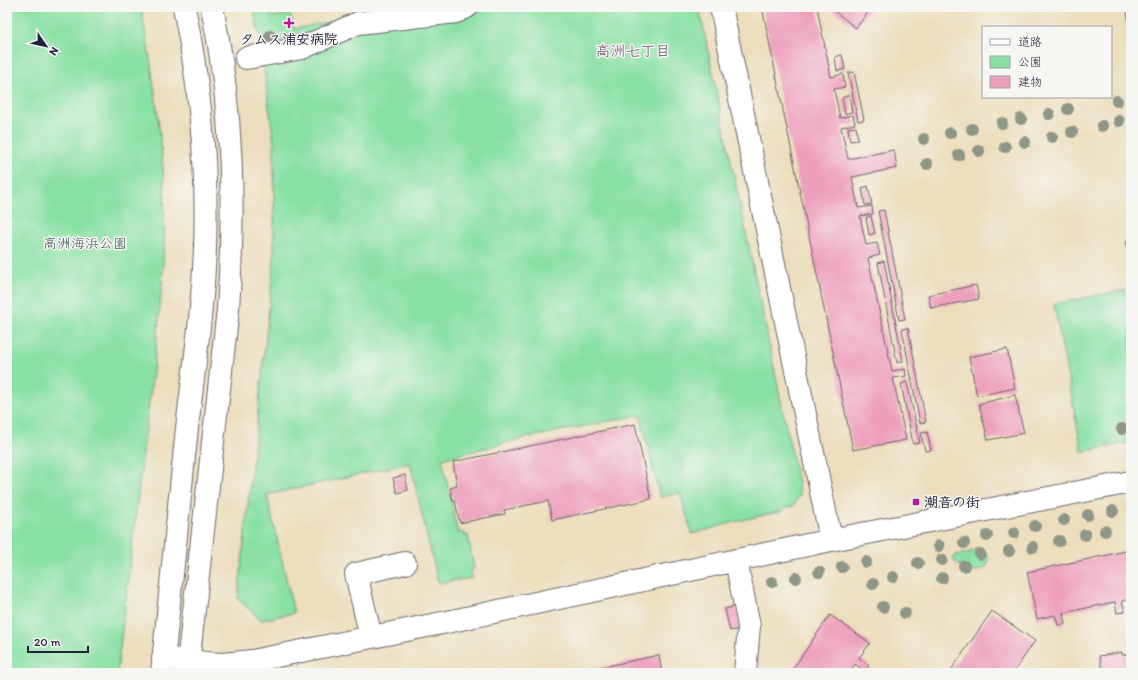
<svg xmlns="http://www.w3.org/2000/svg" width="1138" height="680" font-family="Itim,'Klee One',sans-serif">
	<style>
		.green { fill: #88e0a4; stroke: #558170 }
		.building { fill: #ee9fbc }
		.lines { fill: none; stroke-linecap: round; stroke-linejoin: round }
		.minor-casing { stroke: #696468; stroke-width: 24 }
		.minor { stroke: #fff; stroke-width: 22 }
		.tree { fill: #8e9686 }
		.poi-dot { fill: #b5179e; stroke: #f6f6f2; stroke-width: 1.5 }
		.labels { text-anchor: middle; stroke-width: 3; stroke-linejoin: round; paint-order: stroke }
		.poi-label { font-size: 14px; font-weight: bold; fill: #22223b; stroke: #f6f6f2 }
		.park-label { font-size: 14px; fill: #415b5a; stroke: #f6f6f2 }
		.neighbourhood-label { font-size: 15px; fill: #694e68; stroke: #f6f6f2 }
	</style>
	<rect width="100%" height="100%" fill="#f6f6f2"/>
	<filter id="ink" filterUnits="userSpaceOnUse"><feTurbulence type="fractalNoise" baseFrequency=".025" numOctaves="2"/><feDisplacementMap in="SourceGraphic" scale="8" xChannelSelector="R" yChannelSelector="G"/><feConvolveMatrix kernelMatrix="1 2 1 2 8 2 1 2 1" color-interpolation-filters="sRGB"/></filter>
	<filter id="wash" filterUnits="userSpaceOnUse"><feTurbulence type="fractalNoise" baseFrequency=".012" numOctaves="4" result="noise"/><feDisplacementMap in="SourceGraphic" scale="16" xChannelSelector="R" yChannelSelector="G"/><feGaussianBlur stdDeviation="0.9" result="paint"/><feColorMatrix in="noise" values="0 0 0 0 0 0 0 0 0 0 0 0 0 0 0 0 0 1.4 0 .05"/><feComposite in="paint" operator="in"/></filter>
	<g filter="url(#wash)">
		<rect width="100%" height="100%" fill="#ecdebc"/>
		<path class="green" d="M15,7H128V9L141,7C152,67 161,126 164,187C167,264 157,342 147,419C137,504 127,588 117,673H7V9Z
			M253,7H269L271,17L290,14L294,29L351,17L353,23L276,45L266,43L260,39Z
			M400,7H699L799,488L800,495L793,506L785,508L783,511L742,520L692,534L680,493L660,497L640,415L525,438L442,459L458,533L463,532L464,536L468,535L474,569L471,570L472,578L438,583L410,463L267,495L294,613L261,620L238,599L274,260V143L263,64L358,16Z
			M1131,289V442L1082,452L1054,304Z
			M979,550C989,554 991,560 985,569C973,572 971,573 960,566C957,564 955,563 953,559L956,555Z"/>
		<g id="blocks">
			<path class="building" d="M762,7H817L831,77L843,74L845,87L834,89L840,118L853,115L855,124L841,127L848,159L894,150L897,168L852,177L858,208L872,206L873,214L860,216L866,245L877,243L880,255L868,258L892,371L905,369L906,376L893,378L906,440L853,450Z
				M829,7H872L856,28Z
				M1126,7H1131V23H1129Z
				M842,55L845,69L837,71L835,57Z
				M854,72L864,120L858,121L848,73Z
				M849,95L852,112L845,114L842,98Z
				M856,127L858,140L850,141L848,128Z
				M868,186L872,204L865,205L862,188Z
				M884,210L905,319L899,320L878,211Z
				M871,216L875,233L869,235L866,218Z
				M1131,240V264H1130L1126,241Z
				M884,261L903,361L897,363L878,263Z
				M976,285L979,299L931,308L928,295Z
				M908,328L926,422L920,423L902,329Z
				M1007,349L1015,388L977,396L969,357Z
				M907,382L920,443L913,444L901,384Z
				M1015,395L1024,433L988,440L979,404Z
				M635,424L651,499L552,520L548,501L504,510L505,514L460,523L455,501H453L450,488L457,486L453,462Z
				M927,432L931,450L925,451L921,433Z
				M405,475L408,490L397,493L393,478Z
				M1131,550V599L1122,601L1125,612L1117,613L1115,602L1063,613L1065,624L1058,625L1055,615L1037,619L1027,572Z
				M736,606L741,629L730,631L725,609Z
				M992,611L1035,641L1013,673H949Z
				M830,615L870,643L859,658L868,664V668L866,669H862L855,664L849,673H790Z
				M1122,652V655L1131,654V673H1103L1099,656Z
				M659,655L662,673H579V672Z"/>
		</g>
	</g>
	<g filter="url(#ink)">
		<use href="#blocks" fill-opacity="0" stroke="#696468" stroke-width="1"/>
		<g class="lines">
			<defs>
				<path id="minor" d="M721,7L831,540
					M246,58L302,48L358,23L456,12L467,7
					M736,560L749,626L745,673
					M371,637L356,574L405,563
					M163,658L206,663L223,664L252,661L447,622L831,540L1131,482
					M162,672C170,590 179,509 187,428C194,368 203,308 205,247C208,166 200,86 184,7
					M187,673L228,309C235,206 233,109 212,7"/>
			</defs>
			<use href="#minor" class="minor-casing"/>
			<use href="#minor" class="minor"/>
		</g>
		<g class="tree">
			<circle cx="270" cy="36" r="6"/>
			<circle cx="1117" cy="101" r="6"/>
			<circle cx="1068" cy="109" r="6"/>
			<circle cx="1049" cy="114" r="6"/>
			<circle cx="1021" cy="119" r="6"/>
			<circle cx="1119" cy="121" r="6"/>
			<circle cx="1002" cy="123" r="6"/>
			<circle cx="1102" cy="126" r="6"/>
			<circle cx="972" cy="129" r="6"/>
			<circle cx="1072" cy="132" r="6"/>
			<circle cx="950" cy="133" r="6"/>
			<circle cx="1052" cy="137" r="6"/>
			<circle cx="924" cy="139" r="6"/>
			<circle cx="1025" cy="142" r="6"/>
			<circle cx="1005" cy="147" r="6"/>
			<circle cx="979" cy="151" r="6"/>
			<circle cx="959" cy="155" r="6"/>
			<circle cx="927" cy="164" r="6"/>
			<circle cx="1122" cy="429" r="6"/>
			<circle cx="1113" cy="511" r="6"/>
			<circle cx="1088" cy="515" r="6"/>
			<circle cx="1064" cy="520" r="6"/>
			<circle cx="1035" cy="526" r="6"/>
			<circle cx="1105" cy="531" r="6"/>
			<circle cx="1014" cy="533" r="6"/>
			<circle cx="1085" cy="535" r="6"/>
			<circle cx="987" cy="536" r="6"/>
			<circle cx="1059" cy="541" r="6"/>
			<circle cx="964" cy="543" r="6"/>
			<circle cx="939" cy="546" r="6"/>
			<circle cx="1033" cy="547" r="6"/>
			<circle cx="1009" cy="551" r="6"/>
			<circle cx="980" cy="554" r="6"/>
			<circle cx="942" cy="560" r="6"/>
			<circle cx="866" cy="562" r="6"/>
			<circle cx="918" cy="563" r="6"/>
			<circle cx="964" cy="566" r="6"/>
			<circle cx="842" cy="567" r="6"/>
			<circle cx="819" cy="572" r="6"/>
			<circle cx="893" cy="577" r="6"/>
			<circle cx="796" cy="578" r="6"/>
			<circle cx="942" cy="578" r="6"/>
			<circle cx="772" cy="582" r="6"/>
			<circle cx="873" cy="584" r="6"/>
			<circle cx="883" cy="607" r="6"/>
			<circle cx="905" cy="613" r="6"/>
		</g>
	</g>
	<g class="poi-dot">
		<path d="M287 17h4v4h4v4h-4v4h-4v-4h-4v-4h4z"/>
		<rect x="912" y="498" width="8" height="8" rx="2"/>
	</g>
	<g class="labels">
		<g class="poi-label">
			<text x="289" y="44">タムス浦安病院</text>
			<text x="924" y="507" text-anchor="start">潮音の街</text>
		</g>
		<g class="park-label">
			<text x="85" y="248">高洲海浜公園</text>
		</g>
		<g class="neighbourhood-label">
			<text x="633" y="56">高洲七丁目</text>
		</g>
	</g>
	<rect width="1138" height="680" fill="none" stroke="#f6f6f2" stroke-width="24"/>
	<rect x="982" y="26" width="130" height="72" fill="#f6f6f2" stroke="#a1a1a9"/>
	<rect x="990" y="39" width="20" height="6" fill="#ffffff" stroke="#a1a1a9"/>
	<text x="1018" y="46" font-size="12" fill="#22223b">道路</text>
	<rect x="990" y="56" width="20" height="12" fill="#88e0a4" stroke="#a1a1a9"/>
	<text x="1018" y="66" font-size="12" fill="#22223b">公園</text>
	<rect x="990" y="76" width="20" height="12" fill="#ee9fbc" stroke="#a1a1a9"/>
	<text x="1018" y="86" font-size="12" fill="#22223b">建物</text>
	<g transform="translate(46 46) rotate(124)" stroke="#f6f6f2" stroke-width="3" paint-order="stroke">
	<path d="M0-3L7 15L0 10L-7 15Z" fill="#22223b"/>
	<text y="-6" font-size="11" font-weight="bold" text-anchor="middle" fill="#22223b">N</text>
	</g>
	<path d="M28 646v6h60v-6" fill="none" stroke="#22223b" stroke-width="2"/>
	<text x="34" y="646" font-size="12" fill="#22223b" stroke="#f6f6f2" stroke-width="3" paint-order="stroke">20 m</text>
</svg>
